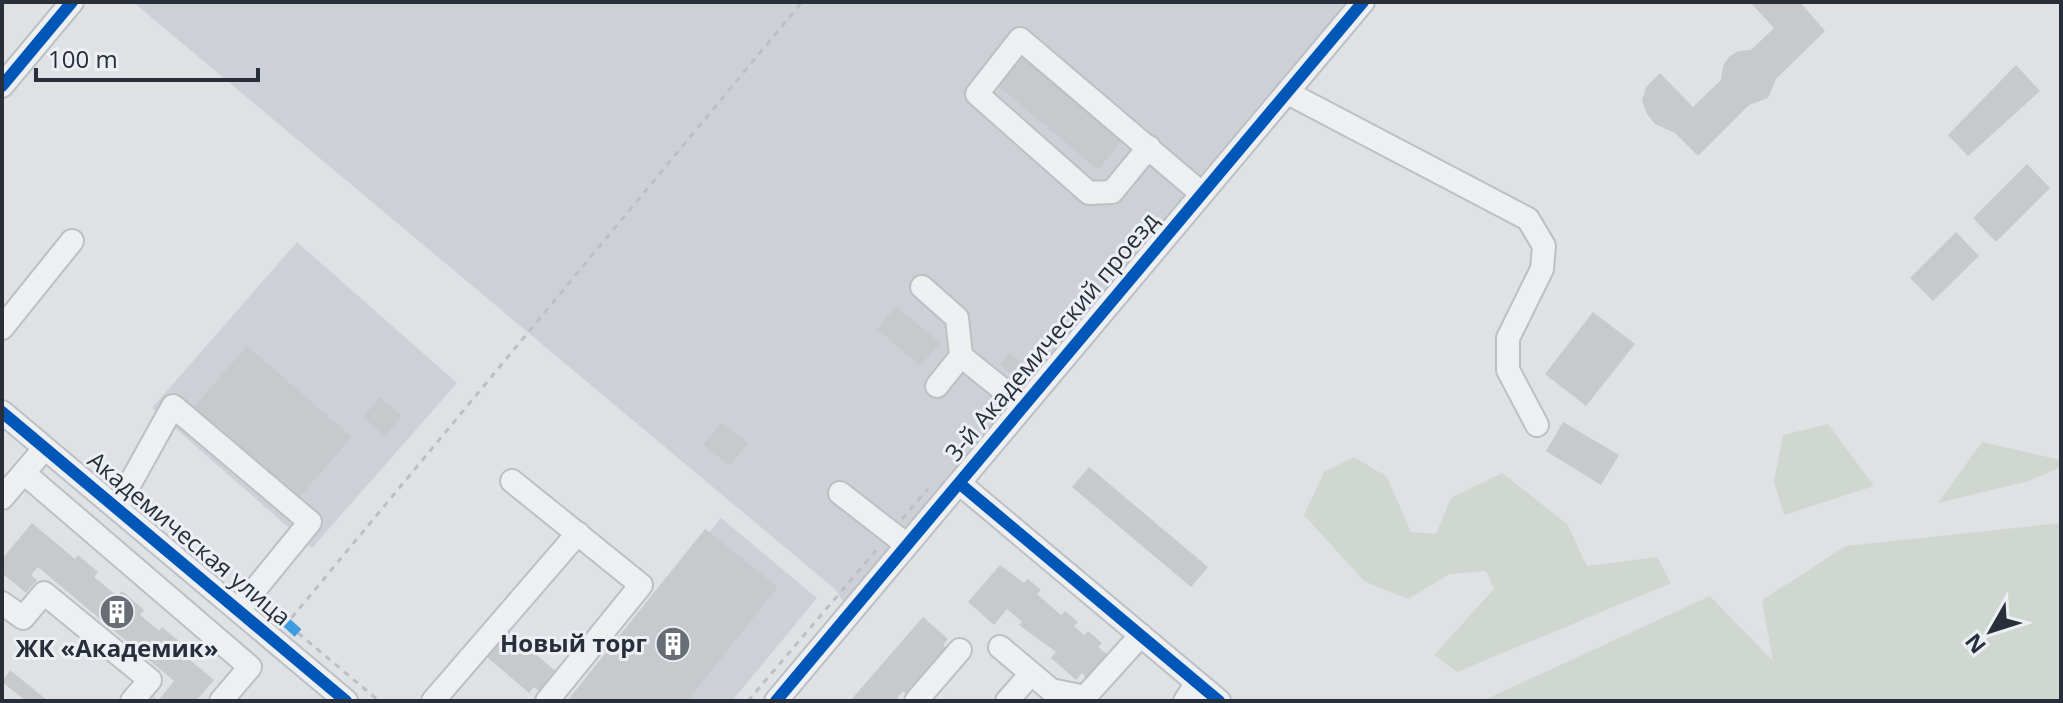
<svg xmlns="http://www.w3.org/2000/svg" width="2063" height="703" font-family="'Open Sans',sans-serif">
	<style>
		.built { fill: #cdd1d7 }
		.green { fill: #d0d7d0 }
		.building { fill: #c7c9cc }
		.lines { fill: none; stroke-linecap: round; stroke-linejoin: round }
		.minor-casing { stroke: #bdbfc2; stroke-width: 26 }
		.path { stroke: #bebfc4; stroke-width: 3; stroke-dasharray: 6 6; stroke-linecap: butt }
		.minor { stroke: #eeeff1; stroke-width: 22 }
		.quiet { stroke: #3d9de2; stroke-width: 10; stroke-dasharray: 20 10; stroke-linecap: butt }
		.cycleway-casing { stroke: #ecf0f4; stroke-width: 17 }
		.cycleway { stroke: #0057b8; stroke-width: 12 }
		.labels { text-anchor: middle; stroke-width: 6; stroke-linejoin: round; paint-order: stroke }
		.street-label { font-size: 24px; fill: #282f3b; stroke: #ecf0f4 }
		.poi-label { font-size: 24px; font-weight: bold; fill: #282f3b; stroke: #ecf0f4; text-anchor: end }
	</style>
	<rect width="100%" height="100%" fill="#dfe1e4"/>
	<path class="built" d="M133,2H1350L843,602L836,590Z
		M297,242L457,383L312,548L152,408Z
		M721,518L817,598L732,701H568Z"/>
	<path class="green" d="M1828,424L1874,486L1784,515L1774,482L1783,435Z
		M1982,442L2061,460V467L2029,481L1938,503Z
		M1354,457L1387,477L1411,532L1436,534L1451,498L1502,473L1567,524L1587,566L1657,557L1671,583L1457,672L1434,655L1494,589L1486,571L1450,574L1408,599L1364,581L1304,515L1324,472Z
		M2061,523V701H1482L1710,596L1773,661L1762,600L1846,546Z"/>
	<path class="building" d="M1750,2H1800L1825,31L1776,79L1768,98L1749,105L1698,156L1675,133L1655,124L1647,114L1642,101L1646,87L1660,73L1693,107L1721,80L1723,66L1729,57L1738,51L1751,50L1774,28Z
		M1027,53L1126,136L1098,170L998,86Z
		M2016,65L2040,91L1968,156L1948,135Z
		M2027,164L2050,188L1996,242L1973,218Z
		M1956,232L1979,256L1933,301L1910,278Z
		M896,306L940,343L920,366L877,329Z
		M1593,312L1635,344L1586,406L1545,374Z
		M247,346L352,437L297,500L192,409Z
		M1010,353L1021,362L1011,374L1000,365Z
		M380,397L402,416L385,436L363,417Z
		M722,422L748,443L730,466L703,445Z
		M1563,422L1619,455L1601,485L1546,451Z
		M1089,467L1208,567L1191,587L1072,487Z
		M32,523L75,559L78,555L98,572L94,577L117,596L122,591L144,610L140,615L159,631L162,627L185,646L180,652L214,680L196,701H151L154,697L158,701L174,681L38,567L31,575L37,580L26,593L2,573V559Z
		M705,529L778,587L687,701H567Z
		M1000,565L1024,583L1028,579L1041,590L1037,594L1061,615L1065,611L1078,622L1074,626L1084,635L1088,631L1102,643L1098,647L1107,654L1086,678L1082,673L1076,680L1051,658L1056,652L1019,625L1022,622L1007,609L994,625L968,602Z
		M923,617L948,639L943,645L946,648L907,694L903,691L895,701H850Z
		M505,628L560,675L543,694L534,687L529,693L480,651Z
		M10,670L48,701H26L2,682Z"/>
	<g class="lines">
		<defs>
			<path id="minor" d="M2,86L72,2
				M1288,93L1528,219L1544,246L1542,269L1508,338V370L1537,425
				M1149,147L1112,192L1089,193L977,94L1020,39L1201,193
				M922,287L957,318L961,356
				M2,328L72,241
				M937,386L961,356L1023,406
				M2,412L346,701
				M24,473L250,667L221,701
				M512,481L641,585L547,701
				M959,483L1219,701
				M840,493L907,545
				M2,498L45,448
				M117,507L173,406L310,522L239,609
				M2,603L23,618L44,593L150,680L132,701
				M1000,647L1051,690L1085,697L1141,635
				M433,701L578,533
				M776,701L1363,2
				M916,701L960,650
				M1007,701L1031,674
				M1185,701L1197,683"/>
		</defs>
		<use href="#minor" class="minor-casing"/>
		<path class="path" d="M902,519L928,489
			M284,627L802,2
			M298,633L379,701
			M748,701L879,547"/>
		<use href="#minor" class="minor"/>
		<path class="quiet" d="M287,623L298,633"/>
		<defs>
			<path id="cycleway" d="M2,86L72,2
				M2,412L346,701
				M959,483L1219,701
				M776,701L1363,2"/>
		</defs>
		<use href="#cycleway" class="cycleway-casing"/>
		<use href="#cycleway" class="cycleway"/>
	</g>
	<defs>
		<symbol id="building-disc" viewBox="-11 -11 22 22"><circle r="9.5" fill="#686d76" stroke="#ecf0f4"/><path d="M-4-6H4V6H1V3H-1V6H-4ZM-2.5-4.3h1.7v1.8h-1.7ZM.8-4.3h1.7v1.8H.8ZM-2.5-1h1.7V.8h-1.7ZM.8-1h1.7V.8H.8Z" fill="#fff"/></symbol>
	</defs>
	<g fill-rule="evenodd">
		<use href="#building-disc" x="97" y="592" width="40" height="40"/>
		<use href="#building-disc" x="653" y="624" width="40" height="40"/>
	</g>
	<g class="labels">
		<g class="street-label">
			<text transform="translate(1052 337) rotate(-50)" y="8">3-й Академический проезд</text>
			<text transform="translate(189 539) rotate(40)" y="8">Академическая улица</text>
		</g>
		<g class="poi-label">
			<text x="647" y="652">Новый торг</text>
			<text x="117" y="657" text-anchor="middle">ЖК «Академик»</text>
		</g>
	</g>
	<rect width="2063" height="703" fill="none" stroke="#282f3b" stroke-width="8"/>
	<g transform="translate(1991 631) rotate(231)" stroke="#ecf0f4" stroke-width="6" paint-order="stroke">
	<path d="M0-6L14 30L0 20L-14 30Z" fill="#282f3b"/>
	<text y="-12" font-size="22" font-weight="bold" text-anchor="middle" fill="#282f3b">N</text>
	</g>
	<path d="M36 68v12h222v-12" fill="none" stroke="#282f3b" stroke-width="4"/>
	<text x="48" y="68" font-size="24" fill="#282f3b" stroke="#ecf0f4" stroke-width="6" paint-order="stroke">100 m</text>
</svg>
